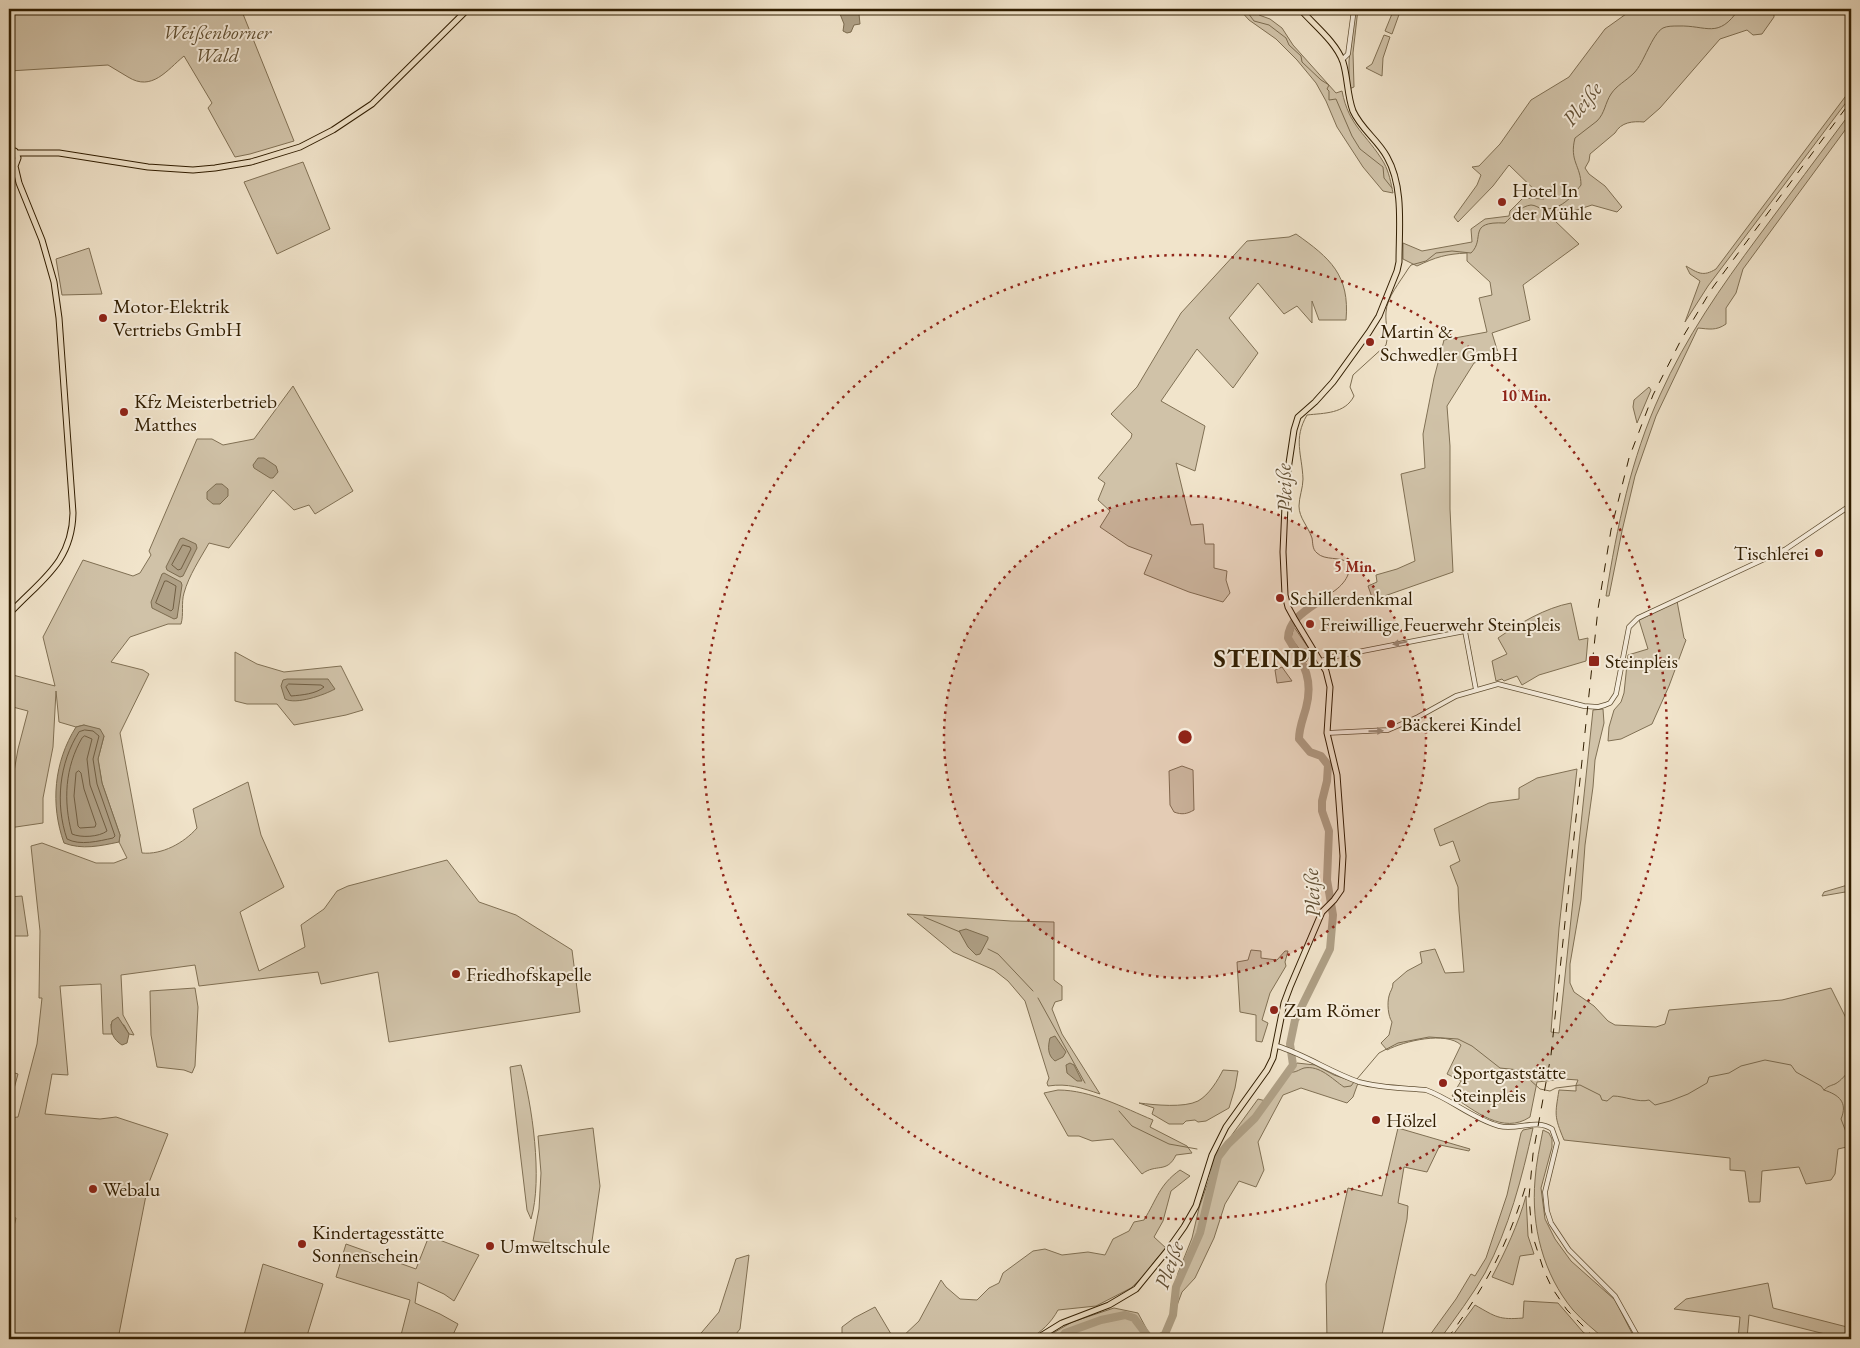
<svg xmlns="http://www.w3.org/2000/svg" width="1860" height="1348" font-family="'EB Garamond',serif">
	<style>
		.green { fill: #d0c2a8; stroke: #807054 }
		.water { fill: #afa086; stroke: #7c6c50 }
		.lines { fill: none; stroke-linecap: round; stroke-linejoin: round }
		.shore { stroke: #705e43; stroke-width: 1 }
		.stream { stroke: #7c6c50; stroke-width: 1 }
		.river { stroke: #afa086; stroke-width: 8 }
		.minor-casing { stroke: #604f33; stroke-width: 5.5 }
		.major-casing { stroke: #301d00; stroke-width: 7 }
		.minor { stroke: #f6eddd; stroke-width: 4 }
		.major { stroke: #f1e4cb; stroke-width: 5 }
		.rail { stroke: #301d00; stroke-width: 1; stroke-dasharray: 9 9; stroke-linecap: butt }
		.oneway { fill: #9d8f7a }
		.ring { fill: none; stroke: #8f2418; stroke-width: 2.5; stroke-dasharray: 2.5 5 }
		.poi-dot { fill: #8f2418; stroke: #f6eddd; stroke-width: 2 }
		.labels { text-anchor: middle; stroke-width: 4; stroke-linejoin: round; paint-order: stroke }
		.park-label { font-size: 20px; font-style: italic; fill: #604f32; stroke: #f6eddd }
		.poi-label { font-size: 20px; fill: #301d00; stroke: #f6eddd; text-anchor: start }
		.water-label { font-size: 21px; font-style: italic; fill: #635136; stroke: #f6eddd }
		.district-label { font-size: 25px; font-weight: bold; letter-spacing: 1px; fill: #301d00; stroke: #f6eddd }
		.centre { fill: #8f2418; stroke: #f6eddd; stroke-width: 2.5 }
		.ring-label { font-size: 15px; text-anchor: middle; font-weight: bold; fill: #8f2418; stroke: #f6eddd; stroke-width: 4; stroke-linejoin: round; paint-order: stroke }
	</style>
	<rect width="100%" height="100%" fill="#f1e4cb"/>
	<filter id="stains"><feTurbulence type="fractalNoise" baseFrequency=".004" numOctaves="4"/><feColorMatrix values="0 0 0 0 .2 0 0 0 0 .09 0 0 0 0 .02 0 0 0 .5 -.17"/></filter>
	<radialGradient id="worn" r=".72"><stop offset=".6" stop-color="#630" stop-opacity="0"/><stop offset="1" stop-color="#630" stop-opacity=".3"/></radialGradient>
	<path class="green" d="M9,9H241L294,141L250,154L235,157L208,108L212,103L184,56C167,70 152,92 128,77C121,73 115,69 108,65L9,71Z
		M1239,9H1253L1259,15L1270,19L1282,28L1293,45L1336,93L1342,91C1349,127 1367,134 1384,163C1389,172 1391,183 1393,193L1383,191L1363,167L1337,127L1326,101L1316,83L1297,60L1276,39L1249,20Z
		M1355,9H1358L1353,53L1354,87L1349,89V61Z
		M1394,9H1401L1392,34L1385,31Z
		M1633,9H1774V17L1762,34L1753,35L1747,30L1720,39L1660,108L1644,122C1633,121 1621,122 1615,133L1590,154L1589,161L1585,168L1589,174L1605,186L1622,207L1617,212L1592,205L1552,218L1579,244L1523,285L1530,320L1492,333L1499,356L1474,363L1447,406L1450,446V509L1453,572L1373,600L1368,586L1377,582L1376,575L1397,569L1415,561L1401,474L1425,468L1423,434L1434,378L1444,340L1487,332L1479,298L1492,295L1490,282L1467,261V253C1446,254 1436,257 1417,266L1403,259V243L1422,251L1472,242L1471,229L1485,219L1509,216L1510,211L1523,198L1544,199L1509,165L1493,186L1458,222L1454,217L1477,185L1481,175L1472,167L1479,166L1500,144L1531,100L1569,77L1605,29Z
		M1384,35L1390,37L1383,58L1382,76L1366,68L1372,64Z
		M1851,89V96L1708,286L1685,322L1700,281L1690,274L1686,266C1698,273 1703,277 1716,269Z
		M1851,112V122L1743,269L1736,293L1726,308V324C1716,331 1709,329 1698,328L1656,416L1635,476L1622,531L1609,596H1606C1617,527 1631,458 1660,395C1686,337 1721,287 1758,237C1789,195 1820,154 1851,112Z
		M303,162L330,229L277,254L244,182Z
		M1296,234C1330,258 1350,275 1346,320H1319L1312,301V323L1297,306L1284,314L1258,283L1229,318L1258,353L1233,388L1197,349L1161,401L1205,426L1195,471L1176,463L1191,525L1203,524L1205,544H1214V568L1227,571L1226,580L1230,593L1223,602L1189,592L1144,574L1152,555L1128,546L1100,527L1110,511L1098,500L1105,483L1098,478L1131,438L1132,434L1111,414L1137,387L1181,313L1247,241L1289,237Z
		M89,248L102,294L62,295L56,259Z
		M293,386L353,491L315,514L309,505L294,510L273,490L229,548L209,543C200,559 189,575 184,593C181,603 184,614 181,624H168L130,637L111,662L143,670L149,674L120,733L142,853C162,855 184,843 197,828L193,809L248,782L261,835L284,887L240,912L259,971L305,947L301,925L324,909L337,891L348,886L447,860L479,902L516,915L572,950L580,1012L389,1042L378,972L321,984L318,972L199,986L195,965L121,975L123,1015L134,1035L129,1034L124,1025L111,1024L112,1034H103L101,984L60,986L68,1075L52,1074L45,1114L100,1119L116,1117L168,1134L148,1185L118,1339H9V1246L16,1218L9,1216V1118L18,1117L37,1044L42,998H39L40,931L31,846L42,843L96,863H114L127,858L119,842L120,835L102,783L98,759L104,736L84,725L76,727L59,722L56,691L53,747L43,798V823L9,828V800L18,749L28,711L9,706V674L55,686L43,637L83,560L133,576L140,573L151,555L149,551L197,439H212L223,445L254,439Z
		M1649,387L1651,390L1637,423L1633,407L1634,400Z
		M1677,601L1684,638L1686,640L1669,686L1652,724L1621,739L1608,741L1609,727L1614,710L1621,702L1624,693L1628,655L1648,649L1639,620Z
		M1571,603L1579,640L1588,638L1586,661L1539,675L1522,685L1517,676L1504,681L1502,679L1496,681L1492,661L1507,654L1498,638C1520,623 1545,608 1571,603Z
		M1294,627L1312,653L1306,662L1304,655L1291,638Z
		M235,652L257,664L284,672L341,666L363,710L346,715L294,725L277,704H247L235,701Z
		M1282,667L1292,681L1277,683L1275,670Z
		M1603,709L1604,723L1595,760L1593,787L1585,845L1581,900L1570,964V983L1574,992L1594,1006L1608,1021L1615,1025L1656,1027L1665,1024L1669,1010L1782,1000L1831,988L1851,1028V1146L1838,1149L1835,1174L1831,1180L1806,1184L1799,1167L1762,1171L1760,1202H1749L1745,1171L1730,1170V1158L1564,1140C1554,1116 1555,1115 1559,1090L1576,1091V1085L1578,1080L1564,1079L1537,1082L1530,1117C1503,1135 1475,1111 1452,1096L1461,1081L1447,1074L1461,1045C1446,1031 1404,1041 1387,1050L1381,1043L1389,1035L1392,1022C1388,1016 1387,1003 1389,996C1390,991 1393,989 1393,983L1407,971L1422,963L1420,952L1435,949L1445,973L1464,972L1459,911L1458,887L1450,866L1460,861L1453,841L1440,846L1434,829L1489,803L1519,799V788L1537,778L1577,769L1559,928L1551,1032L1559,1033L1593,710Z
		M1182,766L1193,770L1194,810C1187,814 1182,815 1174,812L1170,805L1169,771Z
		M1851,884V891L1822,896L1824,892Z
		M22,896L28,936H9V897Z
		M907,914L1011,921L1054,922V980L1062,986V1000L1055,1002L1052,1009L1062,1034L1100,1094C1082,1088 1068,1083 1048,1086L1047,1083L1049,1078L1025,1001L1008,981L994,970L953,952Z
		M1251,950L1261,951V958L1277,960L1285,951H1288L1285,962L1286,966L1270,993L1262,1020L1268,1023L1262,1042L1256,1041V1015L1240,1012L1237,962L1248,960Z
		M195,988L198,1007L195,1066L192,1073L184,1070L157,1067L151,1035L150,991Z
		M1297,1063L1315,1065L1334,1075L1358,1083L1353,1097L1347,1103L1301,1088L1283,1095L1258,1142L1264,1170L1256,1187L1239,1181L1225,1204L1214,1238L1195,1278L1182,1292L1176,1308L1171,1305L1178,1273L1192,1238L1199,1208L1218,1154L1258,1099L1266,1101Z
		M521,1065C532,1104 543,1179 531,1219L527,1210L510,1067Z
		M1223,1070L1238,1071L1235,1088L1229,1108L1206,1121L1198,1122L1195,1120L1186,1121L1183,1124H1169L1152,1114L1154,1108L1139,1103C1155,1105 1184,1108 1198,1101C1209,1095 1218,1080 1223,1070Z
		M9,1071L18,1074L9,1107Z
		M1058,1090C1091,1090 1124,1108 1153,1120L1150,1127L1187,1146L1192,1153L1176,1155C1167,1174 1156,1163 1142,1174L1113,1139L1092,1141L1079,1136H1068L1044,1093Z
		M593,1128L600,1186L591,1248L533,1241L539,1209L541,1173L538,1136Z
		M1398,1128L1470,1149L1469,1151L1440,1145L1427,1172L1404,1167L1398,1203L1408,1206L1407,1219L1381,1339H1327L1326,1284L1348,1188L1382,1196Z
		M1533,1128C1522,1178 1509,1228 1485,1273C1472,1296 1456,1317 1440,1339H1427L1456,1299L1471,1274L1475,1276L1486,1258L1507,1195L1521,1133L1523,1130Z
		M1543,1130L1549,1133L1552,1139V1147L1541,1188L1545,1219L1555,1239L1571,1261L1615,1300L1635,1339H1605C1594,1330 1583,1321 1573,1310C1543,1274 1531,1226 1535,1180C1536,1163 1540,1146 1543,1130Z
		M1180,1170L1190,1176L1171,1191L1163,1221L1154,1237L1167,1249L1158,1257L1143,1277L1131,1288L1096,1306L1058,1310C1051,1323 1041,1332 1029,1339H900L919,1321L941,1280L946,1287L960,1299L977,1300L989,1288L999,1283L1003,1273L1033,1251L1045,1249L1062,1255L1088,1252L1105,1255L1113,1239L1129,1231L1134,1222L1144,1220C1157,1199 1159,1185 1180,1170Z
		M1526,1196L1528,1236L1534,1254L1520,1256L1513,1285L1492,1277C1506,1250 1518,1225 1526,1196Z
		M429,1236L479,1255L454,1301L444,1294L418,1282L415,1303L440,1314L458,1324L451,1339H400L410,1300L336,1277L346,1244L416,1269Z
		M749,1255L740,1329L732,1339H696L719,1312L736,1259Z
		M263,1264L323,1284L306,1339H243Z
		M1768,1283L1773,1308L1851,1328V1339H1845L1749,1315L1747,1339H1738L1740,1317L1674,1309L1686,1299Z
		M1524,1301L1558,1303L1583,1332L1592,1339H1450L1475,1305C1496,1317 1499,1320 1523,1318Z
		M875,1307L894,1339H842V1327L854,1318Z
		M1114,1308L1138,1313L1152,1339H1043L1072,1322Z"/>
	<path class="water" d="M846,9L859,14L860,24L854,25L851,32L847,33L843,31L844,24L840,14Z
		M258,458H264L276,466L278,472L273,478H270L254,468L253,465Z
		M216,484H222L228,489V496L220,504H213L207,499V492Z
		M183,538L196,544L197,548L183,576L180,577L167,570L166,567L180,539Z
		M164,573L181,582L182,585L177,618L174,619L152,608L151,602L162,574Z
		M287,679H328L335,689C324,695 296,705 285,699L281,686L283,680Z
		M84,725L100,729L104,736L98,759L102,783L120,835L119,842C100,846 82,850 64,843C50,804 54,762 76,727Z
		M966,929L988,937V939L980,954L976,955L968,947L959,931Z
		M118,1017L129,1034L127,1043L122,1045C114,1040 109,1032 112,1021Z
		M1055,1036L1066,1052L1063,1057L1055,1061C1047,1055 1048,1046 1050,1038Z
		M1070,1063L1074,1065L1082,1081H1077L1067,1073L1066,1065Z"/>
	<g class="lines">
		<path class="shore" d="M183,545L190,547L191,549L181,569L178,570L172,565Z
			M165,581H167L176,586L173,609L171,611L156,603Z
			M289,684L321,685L324,687C316,694 302,695 291,696L286,687Z
			M85,730L93,731L99,736L93,759L97,784L115,836L113,838C99,841 80,846 67,839C55,804 59,763 79,732Z
			M85,736L92,739L87,759L90,785L107,831C99,837 81,838 72,834C63,801 65,767 82,738Z
			M79,771L81,773L84,789L96,824L95,827L80,828L78,826L74,796L76,773Z"/>
		<path class="stream" d="M1245,9L1254,21L1269,25L1286,38L1289,45L1301,56L1302,62L1321,80L1329,85L1327,89L1329,91V100L1336,99L1352,136L1360,149L1383,167L1384,178L1392,188
			M1326,596C1338,590 1352,578 1349,563C1340,556 1325,561 1317,553C1312,549 1313,543 1312,538C1308,526 1299,518 1299,506C1299,497 1303,488 1303,479C1302,454 1293,439 1307,415C1324,413 1345,414 1354,396L1350,387L1353,375L1386,345C1389,334 1385,323 1386,312C1387,297 1400,282 1408,269L1411,265L1426,261L1436,253L1452,251L1471,253C1486,239 1466,221 1505,223C1512,216 1521,206 1531,205C1535,205 1539,208 1542,209C1561,210 1571,198 1581,185C1581,166 1569,161 1575,138C1582,132 1590,127 1597,121C1605,113 1605,103 1611,94C1617,85 1626,81 1634,73C1644,63 1652,34 1663,28C1667,26 1673,26 1678,26C1707,25 1718,40 1739,9
			M924,917L960,932
			M988,949L998,954L1033,991
			M1038,998L1085,1083
			M1289,1072C1296,1073 1298,1070 1304,1068C1320,1065 1332,1079 1344,1087L1351,1086L1354,1082
			M1357,1079L1379,1053L1398,1043L1429,1037L1458,1039L1472,1046L1500,1068L1519,1070L1540,1089L1550,1091L1556,1088L1580,1085L1600,1095L1602,1100L1607,1101L1613,1096C1624,1096 1639,1103 1649,1100L1655,1105L1670,1101L1688,1094L1707,1083L1709,1077L1729,1073L1741,1066L1765,1060L1791,1065L1796,1072L1821,1086L1824,1090C1839,1095 1848,1102 1841,1119L1846,1132L1848,1133L1851,1129
			M1824,1090C1828,1086 1830,1086 1835,1084C1841,1081 1846,1074 1851,1069
			M1119,1111L1132,1126L1169,1144L1197,1149
			M1851,1117L1849,1120L1851,1127"/>
		<path class="river" d="M1061,1339L1065,1333L1101,1320L1125,1315L1134,1318L1150,1339
			M1158,1339L1165,1334L1173,1315L1176,1287L1200,1233L1218,1157L1228,1144L1255,1118L1293,1065L1290,1044L1295,1020L1330,949L1333,915L1327,880L1329,831L1322,811V801L1327,781L1328,765L1321,756L1310,752L1299,739C1299,728 1303,719 1306,708C1314,678 1303,663 1288,638C1288,618 1312,607 1326,596"/>
		<defs>
			<path id="minor" d="M1342,60L1348,54L1354,9
				M1321,661L1332,657L1465,631L1476,690
				M1327,733L1388,730L1418,717L1456,696L1498,684L1584,706L1598,707L1605,705L1610,703L1616,694L1629,627L1638,618L1786,549L1851,505
				M1277,1046C1306,1055 1330,1072 1359,1082C1380,1088 1404,1088 1426,1090C1451,1099 1473,1119 1499,1126C1517,1131 1536,1118 1552,1129L1557,1143L1545,1192L1547,1211L1551,1223L1569,1250L1615,1296L1639,1339"/>
			<path id="major" d="M9,149L15,151L18,158L15,166L9,169
				M17,153H59L148,167L193,170L215,168L251,162L300,147L333,130L372,104L468,9
				M9,614C39,581 72,564 73,513L59,318L54,282L42,240L19,183L15,166
				M1036,1339L1062,1323L1109,1305L1136,1289L1167,1251L1184,1227L1196,1206L1212,1155L1226,1127L1267,1070L1273,1058L1284,1003L1290,987L1322,912L1334,900L1341,890L1343,856L1337,775L1327,733L1330,687L1326,671L1294,618L1288,607L1285,595L1283,552L1286,483L1294,430L1298,417L1315,402L1333,382L1369,332L1379,316L1397,271L1399,262C1399,228 1404,187 1387,157C1378,140 1361,129 1353,111C1347,95 1348,78 1343,62C1336,42 1314,25 1300,9"/>
		</defs>
		<use href="#minor" class="minor-casing"/>
		<use href="#major" class="major-casing"/>
		<use href="#minor" class="minor"/>
		<use href="#major" class="major"/>
		<path class="rail" d="M1447,1339C1484,1289 1508,1245 1526,1185
			M1596,1339L1567,1310L1552,1288L1544,1271L1532,1234L1529,1197L1533,1154L1551,1055L1598,609L1611,530L1629,458L1653,395L1681,340L1713,287L1851,101"/>
	</g>
	<defs><path id="oneway-solid" d="M-6-.8H1V-3.2L6.5 0L1 3.2V.8H-6Z" transform="scale(1.25)"/></defs>
	<g class="oneway">
		<use href="#oneway-solid" transform="translate(1400 643) rotate(169)"/>
		<use href="#oneway-solid" transform="translate(1376 731) rotate(-2)"/>
	</g>
	<circle cx="1185" cy="737" r="241" fill="#8f2418" fill-opacity=".12"/>
	<g class="ring">
		<circle cx="1185" cy="737" r="241"/>
		<circle cx="1185" cy="737" r="482"/>
	</g>
	<g class="poi-dot">
		<circle cx="1502" cy="202" r="5"/>
		<circle cx="103" cy="318" r="5"/>
		<circle cx="1370" cy="342" r="5"/>
		<circle cx="124" cy="412" r="5"/>
		<circle cx="1819" cy="553" r="5"/>
		<circle cx="1280" cy="598" r="5"/>
		<circle cx="1310" cy="624" r="5"/>
		<rect x="1588" y="655" width="12" height="12" rx="2.5"/>
		<circle cx="1391" cy="724" r="5"/>
		<circle cx="456" cy="974" r="5"/>
		<circle cx="1274" cy="1010" r="5"/>
		<circle cx="1443" cy="1083" r="5"/>
		<circle cx="1376" cy="1120" r="5"/>
		<circle cx="93" cy="1189" r="5"/>
		<circle cx="302" cy="1244" r="5"/>
		<circle cx="490" cy="1246" r="5"/>
	</g>
	<g class="labels">
		<g class="park-label">
			<text x="217" y="39">Weißenborner<tspan x="217" dy="23">Wald</tspan></text>
		</g>
		<g class="poi-label">
			<text x="1512" y="197">Hotel In<tspan x="1512" dy="23">der Mühle</tspan></text>
			<text x="113" y="313">Motor-Elektrik<tspan x="113" dy="23">Vertriebs GmbH</tspan></text>
			<text x="1380" y="338">Martin &amp;<tspan x="1380" dy="23">Schwedler GmbH</tspan></text>
			<text x="134" y="408">Kfz Meisterbetrieb<tspan x="134" dy="23">Matthes</tspan></text>
			<text x="1809" y="560" text-anchor="end">Tischlerei</text>
			<text x="1290" y="605">Schillerdenkmal</text>
			<text x="1320" y="631">Freiwillige Feuerwehr Steinpleis</text>
			<text x="1605" y="668">Steinpleis</text>
			<text x="1401" y="731">Bäckerei Kindel</text>
			<text x="466" y="981">Friedhofskapelle</text>
			<text x="1284" y="1017">Zum Römer</text>
			<text x="1453" y="1079">Sportgaststätte<tspan x="1453" dy="23">Steinpleis</tspan></text>
			<text x="1386" y="1127">Hölzel</text>
			<text x="103" y="1196">Webalu</text>
			<text x="312" y="1239">Kindertagesstätte<tspan x="312" dy="23">Sonnenschein</tspan></text>
			<text x="500" y="1253">Umweltschule</text>
		</g>
		<g class="water-label">
			<text transform="translate(1582 104) rotate(-51)" y="7">Pleiße</text>
			<text transform="translate(1284 488) rotate(-92)" y="7">Pleiße</text>
			<text transform="translate(1312 893) rotate(-93)" y="7">Pleiße</text>
			<text transform="translate(1169 1265) rotate(-70)" y="7">Pleiße</text>
		</g>
		<g class="district-label">
			<text x="1288" y="667">STEINPLEIS</text>
		</g>
	</g>
	<circle cx="1185" cy="737" r="8" class="centre"/>
	<g class="ring-label">
		<text x="1526" y="401">10 Min.</text>
		<text x="1355" y="572">5 Min.</text>
	</g>
	<rect width="1860" height="1348" fill="none" stroke="#f1e4cb" stroke-width="30"/>
	<rect x="10" y="10" width="1840" height="1328" fill="none" stroke="#301d00" stroke-width="2.5"/>
	<rect x="15" y="15" width="1830" height="1318" fill="none" stroke="#301d00"/>
	<rect width="100%" height="100%" filter="url(#stains)"/>
	<rect width="100%" height="100%" fill="url(#worn)"/>
</svg>
